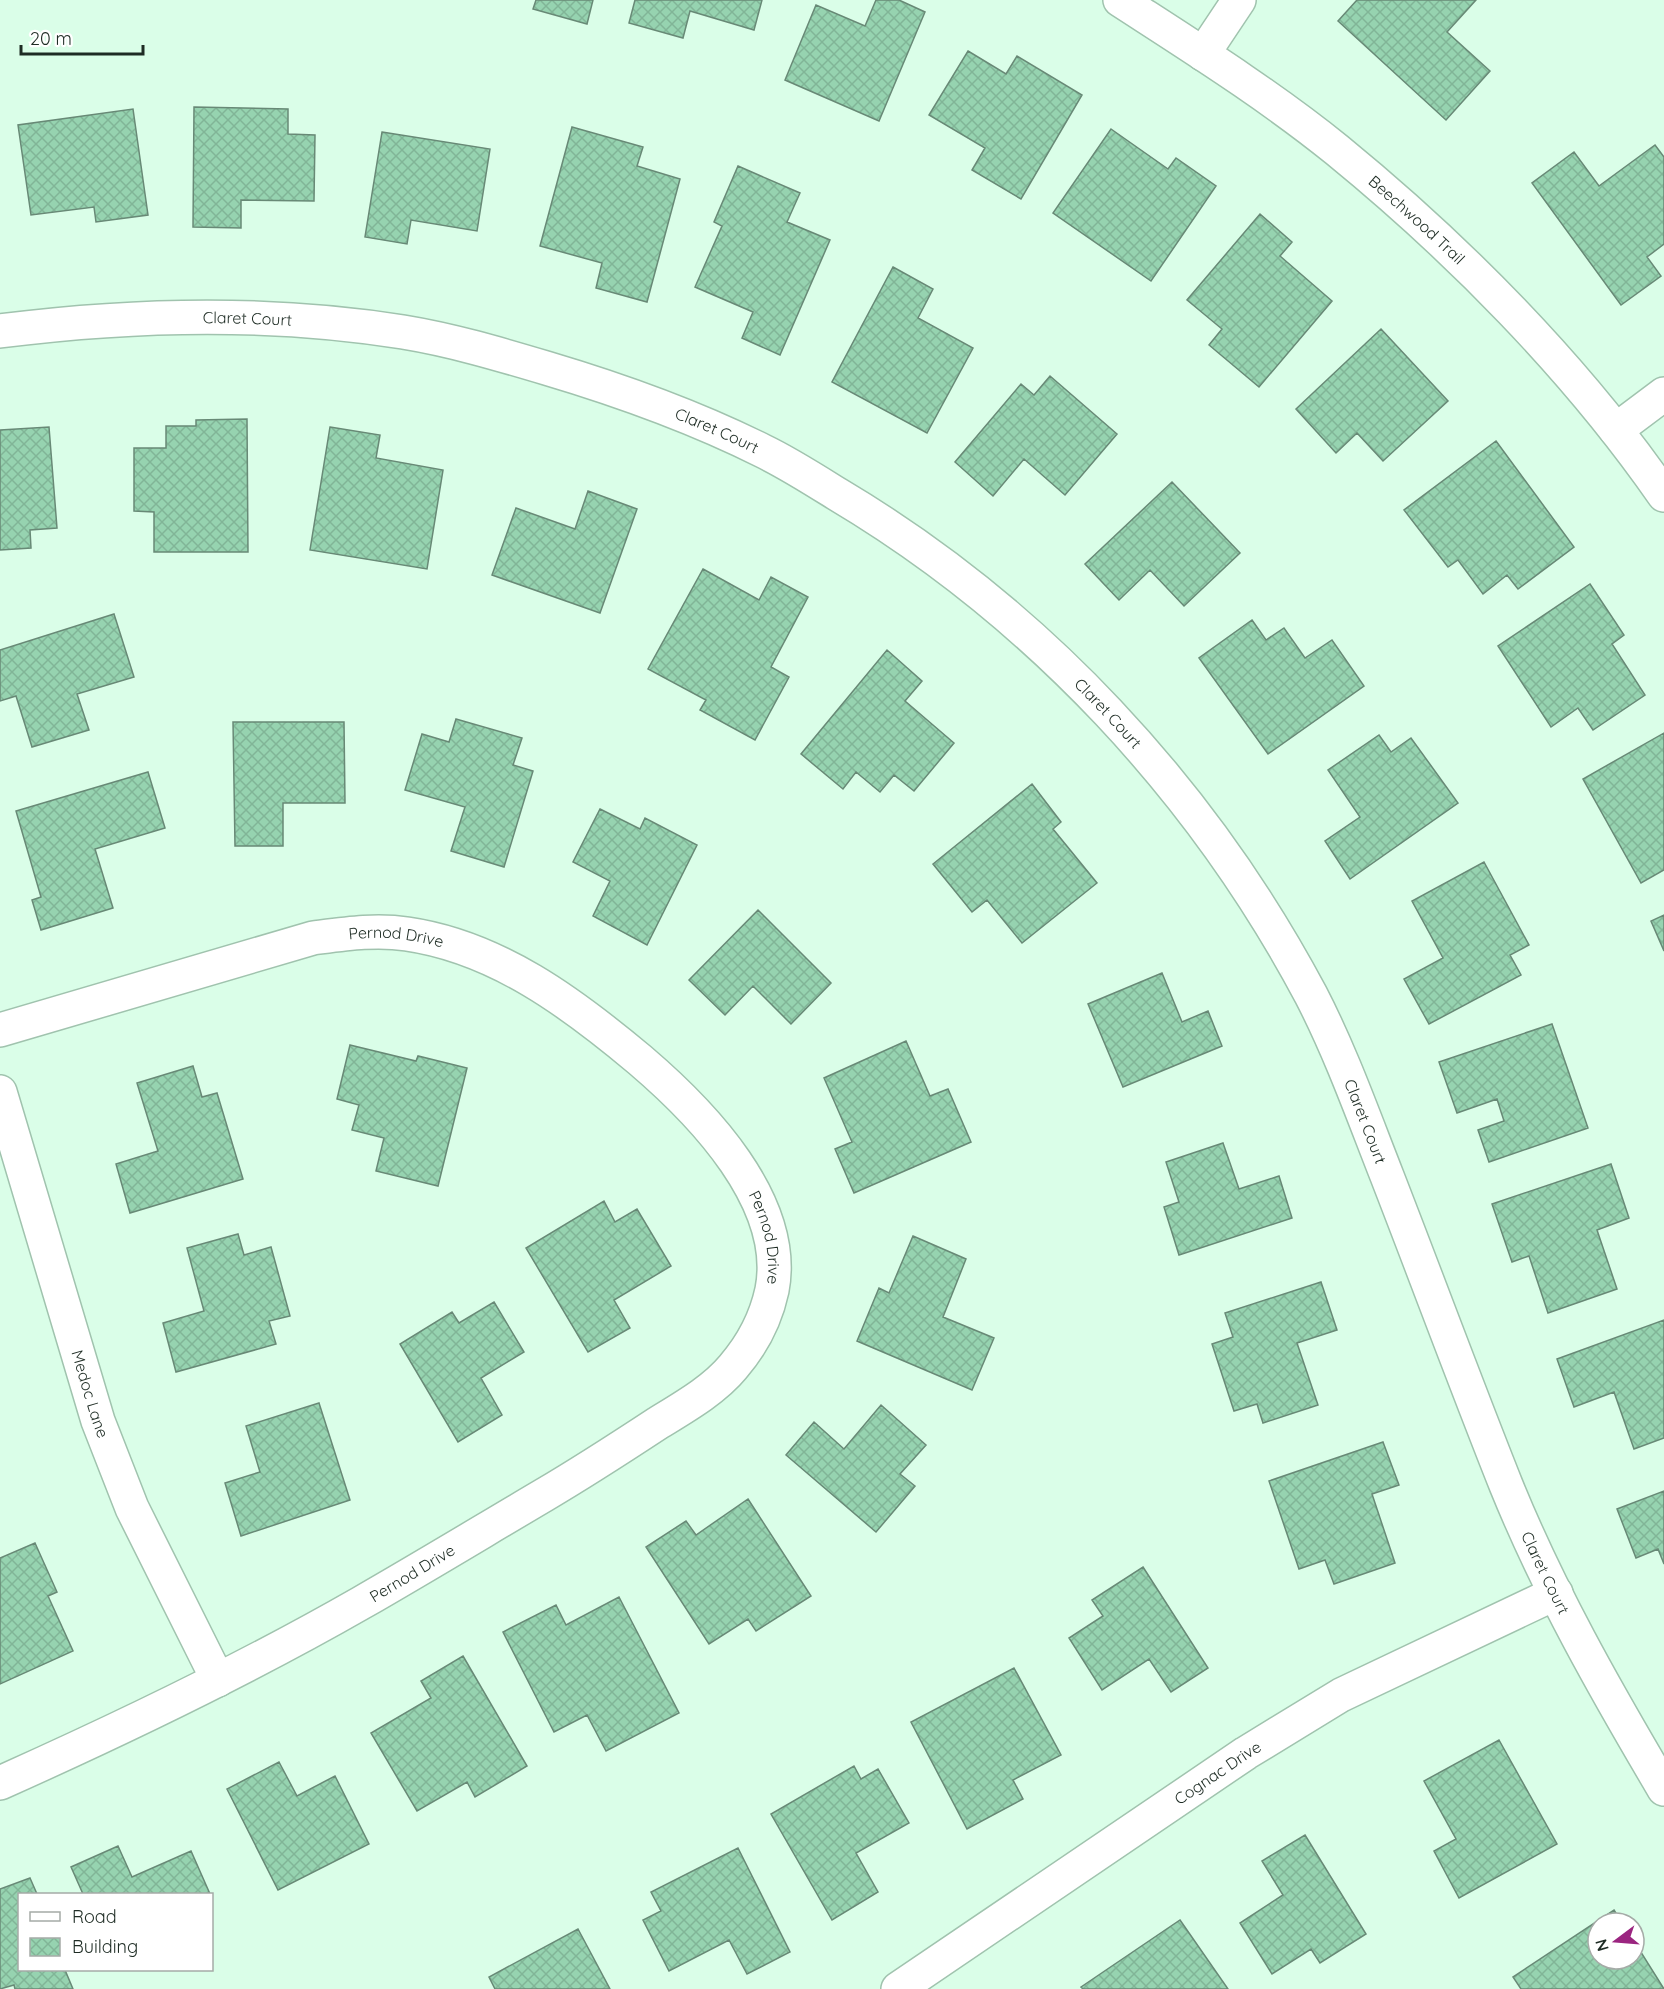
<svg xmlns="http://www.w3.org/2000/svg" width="1664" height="1989" font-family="Quicksand,sans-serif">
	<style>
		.building { fill: url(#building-cross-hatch); stroke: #688976; stroke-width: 1.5 }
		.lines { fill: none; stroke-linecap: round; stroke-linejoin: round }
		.minor-casing { stroke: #a0c3ae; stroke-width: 36 }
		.minor { stroke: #fff; stroke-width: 33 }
		.labels { text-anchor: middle; stroke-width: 6; stroke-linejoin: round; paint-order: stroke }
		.street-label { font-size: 16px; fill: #1e2c24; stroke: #fff }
	</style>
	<defs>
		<pattern id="building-cross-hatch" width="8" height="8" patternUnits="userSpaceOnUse" patternTransform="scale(1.5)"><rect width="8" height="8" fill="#96d3b0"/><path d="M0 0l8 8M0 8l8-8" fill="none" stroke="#81b597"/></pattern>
	</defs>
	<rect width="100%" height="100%" fill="#dafee8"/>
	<path class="building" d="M536,0H593L587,24L533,9Z
		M635,0H762L754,30L690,11L683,38L629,23Z
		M876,0H899L925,12L879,121L785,80L816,5L865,26Z
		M1357,0H1476L1447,32L1490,71L1446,120L1338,21Z
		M968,51L1006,74L1017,56L1082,95L1021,199L972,170L985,148L929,115Z
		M194,107L288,109V134L315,135L314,201L241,200V228L193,227Z
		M133,109L148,215L96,222L94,207L31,215L18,125Z
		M572,127L643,147L637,166L680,179L647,302L596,288L602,263L540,246Z
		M1111,129L1168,169L1176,158L1216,186L1151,281L1053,213Z
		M382,132L490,149L477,231L411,220L407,244L365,237Z
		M1655,145L1664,157V244L1647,257L1661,276L1621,305L1532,183L1574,152L1599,186Z
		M738,166L800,193L787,222L830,240L780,355L742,338L753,312L695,287L722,226L714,222Z
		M1260,214L1292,242L1280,256L1332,301L1259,387L1209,345L1222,329L1187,300Z
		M893,267L933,289L918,318L973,348L927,433L832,382Z
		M1381,329L1448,401L1383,461L1357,433L1336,453L1296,409Z
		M1050,376L1117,434L1065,495L1024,459L993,496L955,462L1021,384L1034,395Z
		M247,419L248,552H154V512L134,511V448H166V426H196V420Z
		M49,427L57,528L30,530L31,548L0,550V430Z
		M330,427L380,435L376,458L443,470L427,569L310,550Z
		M1496,441L1574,547L1518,589L1507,575L1483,594L1458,560L1448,567L1404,510Z
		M1172,482L1240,553L1184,606L1150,570L1119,600L1085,564Z
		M588,491L637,509L600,613L492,575L516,508L575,529Z
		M703,569L759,600L771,577L808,597L771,667L789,677L755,740L700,710L706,700L648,669Z
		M1590,584L1624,635L1612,644L1645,695L1593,730L1578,708L1551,727L1498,646Z
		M114,614L134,677L77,694L89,730L32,747L16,696L0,701V650Z
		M1252,620L1266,640L1284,628L1305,658L1332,640L1364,686L1268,754L1199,658Z
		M887,650L922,681L905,701L954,743L914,791L894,775L880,792L856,772L843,789L801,754Z
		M456,719L522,738L513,765L533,771L504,867L451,851L465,807L405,790L422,734L449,742Z
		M233,722H344L345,803H283V846H235Z
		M1664,733V870L1641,883L1583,779Z
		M1379,735L1391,752L1411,738L1458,803L1350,879L1325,841L1360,817L1328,770Z
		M148,772L165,828L95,849L113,908L41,930L32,900L41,897L16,811Z
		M1032,784L1061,822L1053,829L1097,883L1022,943L987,900L972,912L933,864Z
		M600,809L640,829L645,818L697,845L647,945L593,916L610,881L573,862Z
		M1484,862L1529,945L1510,955L1521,975L1429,1024L1404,979L1443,958L1412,901Z
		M758,910L831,983L791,1024L753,986L725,1015L689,980Z
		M1664,915V951L1651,921Z
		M1162,973L1182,1022L1208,1011L1222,1046L1123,1087L1088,1004Z
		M1552,1024L1588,1128L1489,1162L1478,1130L1504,1121L1497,1099L1457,1113L1439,1062Z
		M906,1041L930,1096L948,1089L971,1142L854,1193L835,1149L852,1142L824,1078Z
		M350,1045L416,1061L418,1056L467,1068L438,1186L376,1171L384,1138L352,1130L359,1105L337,1099Z
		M193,1066L202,1097L217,1093L243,1179L130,1213L116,1164L158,1151L137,1083Z
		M1223,1143L1239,1189L1279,1176L1292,1218L1179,1255L1164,1207L1179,1202L1166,1162Z
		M1611,1164L1629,1218L1597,1230L1617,1289L1548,1313L1529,1256L1512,1262L1492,1204Z
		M604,1201L615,1222L637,1209L671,1266L614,1300L630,1328L588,1352L526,1248Z
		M238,1234L244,1255L271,1247L290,1316L269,1321L276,1344L176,1372L163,1323L204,1311L187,1248Z
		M913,1236L966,1259L943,1317L994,1338L972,1390L857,1341L879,1288L889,1293Z
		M1321,1282L1337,1330L1297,1343L1318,1405L1263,1423L1257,1404L1234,1411L1212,1344L1233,1337L1225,1313Z
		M494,1302L524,1352L481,1378L502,1415L458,1442L400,1344L452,1312L459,1323Z
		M1664,1320V1438L1634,1449L1614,1392L1574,1407L1557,1359Z
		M319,1403L350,1500L241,1536L225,1483L260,1472L246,1426Z
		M881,1405L926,1445L900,1474L915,1486L876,1532L786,1455L814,1422L844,1449Z
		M1383,1442L1399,1485L1372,1494L1395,1563L1334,1584L1325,1560L1299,1569L1269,1481Z
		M1664,1491V1564L1658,1549L1636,1558L1617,1509Z
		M748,1499L811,1596L756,1631L748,1619L709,1644L646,1547L686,1521L696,1535Z
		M35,1543L57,1592L48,1596L73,1651L0,1684V1558Z
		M1143,1567L1208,1668L1171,1692L1149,1659L1102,1690L1069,1638L1103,1616L1092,1600Z
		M619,1597L679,1713L606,1751L587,1715L554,1732L503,1632L556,1605L566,1625Z
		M463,1656L527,1766L475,1797L467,1782L417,1811L371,1733L431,1698L421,1681Z
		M1014,1668L1061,1755L1013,1780L1023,1799L967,1829L911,1722Z
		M1499,1740L1557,1844L1459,1898L1434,1851L1456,1839L1424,1781Z
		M279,1762L297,1796L335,1776L369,1844L278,1890L227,1789Z
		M854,1766L861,1779L878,1769L909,1823L856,1853L878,1892L832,1920L771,1814Z
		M1305,1835L1366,1934L1320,1963L1311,1949L1272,1974L1240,1923L1283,1895L1262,1861Z
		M118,1846L132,1877L191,1851L210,1894H83L71,1867Z
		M738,1848L790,1952L747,1974L729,1940L669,1971L643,1920L661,1911L651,1892Z
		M30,1878L37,1894H20V1970H65L73,1989H15L14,1985L0,1989V1889Z
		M1614,1910L1622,1923H1598V1959H1634V1941L1664,1989H1521L1513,1977Z
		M1180,1920L1228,1989H1083L1081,1987Z
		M578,1929L610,1989H495L489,1977Z"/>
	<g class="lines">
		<defs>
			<g id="minor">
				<path id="s1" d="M1120,0C1194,48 1269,95 1337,150C1457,248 1575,367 1664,495"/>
				<path d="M1203,54L1239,0"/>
				<path id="s2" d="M0,331C133,314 271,311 403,332C452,340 499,354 546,368C620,390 693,416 763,451C788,463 813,479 837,494C1037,613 1202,790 1311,995C1341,1053 1363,1115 1387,1176C1427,1279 1465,1382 1506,1485C1549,1591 1606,1691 1664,1789"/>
				<path d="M1616,430L1664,394"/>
				<path id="s3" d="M0,1030L313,938C344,934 376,929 407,934C497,947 572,1003 640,1060C701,1112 789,1202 772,1290C766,1318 752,1345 733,1367C714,1390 684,1407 658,1423C620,1448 583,1472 544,1495C483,1531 422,1568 361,1603C244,1670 123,1728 0,1783"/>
				<path id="s4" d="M0,1092L98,1421L132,1508L218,1680"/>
				<path id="s5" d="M898,1989L1246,1753L1341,1695L1556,1593"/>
			</g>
		</defs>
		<use href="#minor" class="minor-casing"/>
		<use href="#minor" class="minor"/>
	</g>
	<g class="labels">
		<g class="street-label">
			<text dy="6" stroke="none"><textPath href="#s1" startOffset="370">Beechwood Trail</textPath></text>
			<text dy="6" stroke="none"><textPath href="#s2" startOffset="248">Claret Court</textPath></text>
			<text dy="6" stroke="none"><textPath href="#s2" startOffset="734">Claret Court</textPath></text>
			<text dy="6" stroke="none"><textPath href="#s2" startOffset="1220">Claret Court</textPath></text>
			<text dy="6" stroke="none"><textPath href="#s3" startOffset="410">Pernod Drive</textPath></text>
			<text dy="6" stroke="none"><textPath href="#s2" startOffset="1706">Claret Court</textPath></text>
			<text dy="6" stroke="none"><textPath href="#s3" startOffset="912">Pernod Drive</textPath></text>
			<text dy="6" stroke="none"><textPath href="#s4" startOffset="315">Medoc Lane</textPath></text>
			<text dy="6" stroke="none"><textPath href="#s2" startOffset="2192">Claret Court</textPath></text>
			<text transform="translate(412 1573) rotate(-31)" y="6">Pernod Drive</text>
			<text dy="6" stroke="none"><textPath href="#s5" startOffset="386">Cognac Drive</textPath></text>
		</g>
	</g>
	<rect x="18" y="1893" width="195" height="78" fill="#ffffff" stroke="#a5aba7" stroke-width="1.5"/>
	<rect x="30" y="1912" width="30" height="9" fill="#ffffff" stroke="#a5aba7" stroke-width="1.5"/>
	<text x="72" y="1923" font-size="18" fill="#1e2c24">Road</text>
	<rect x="30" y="1938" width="30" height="18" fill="url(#building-cross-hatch)" stroke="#a5aba7" stroke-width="1.5"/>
	<text x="72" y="1953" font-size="18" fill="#1e2c24">Building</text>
	<g transform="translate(1616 1941) rotate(254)"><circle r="28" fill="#ffffff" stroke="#a5aba7" stroke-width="1.5"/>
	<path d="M0-4.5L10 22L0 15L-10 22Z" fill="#9b2580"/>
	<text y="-9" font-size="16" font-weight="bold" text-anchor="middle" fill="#1e2c24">N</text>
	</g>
	<path d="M21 45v9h122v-9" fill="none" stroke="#1e2c24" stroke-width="3"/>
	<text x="30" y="45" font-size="18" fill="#1e2c24" stroke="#ffffff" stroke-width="4.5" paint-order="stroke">20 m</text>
</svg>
